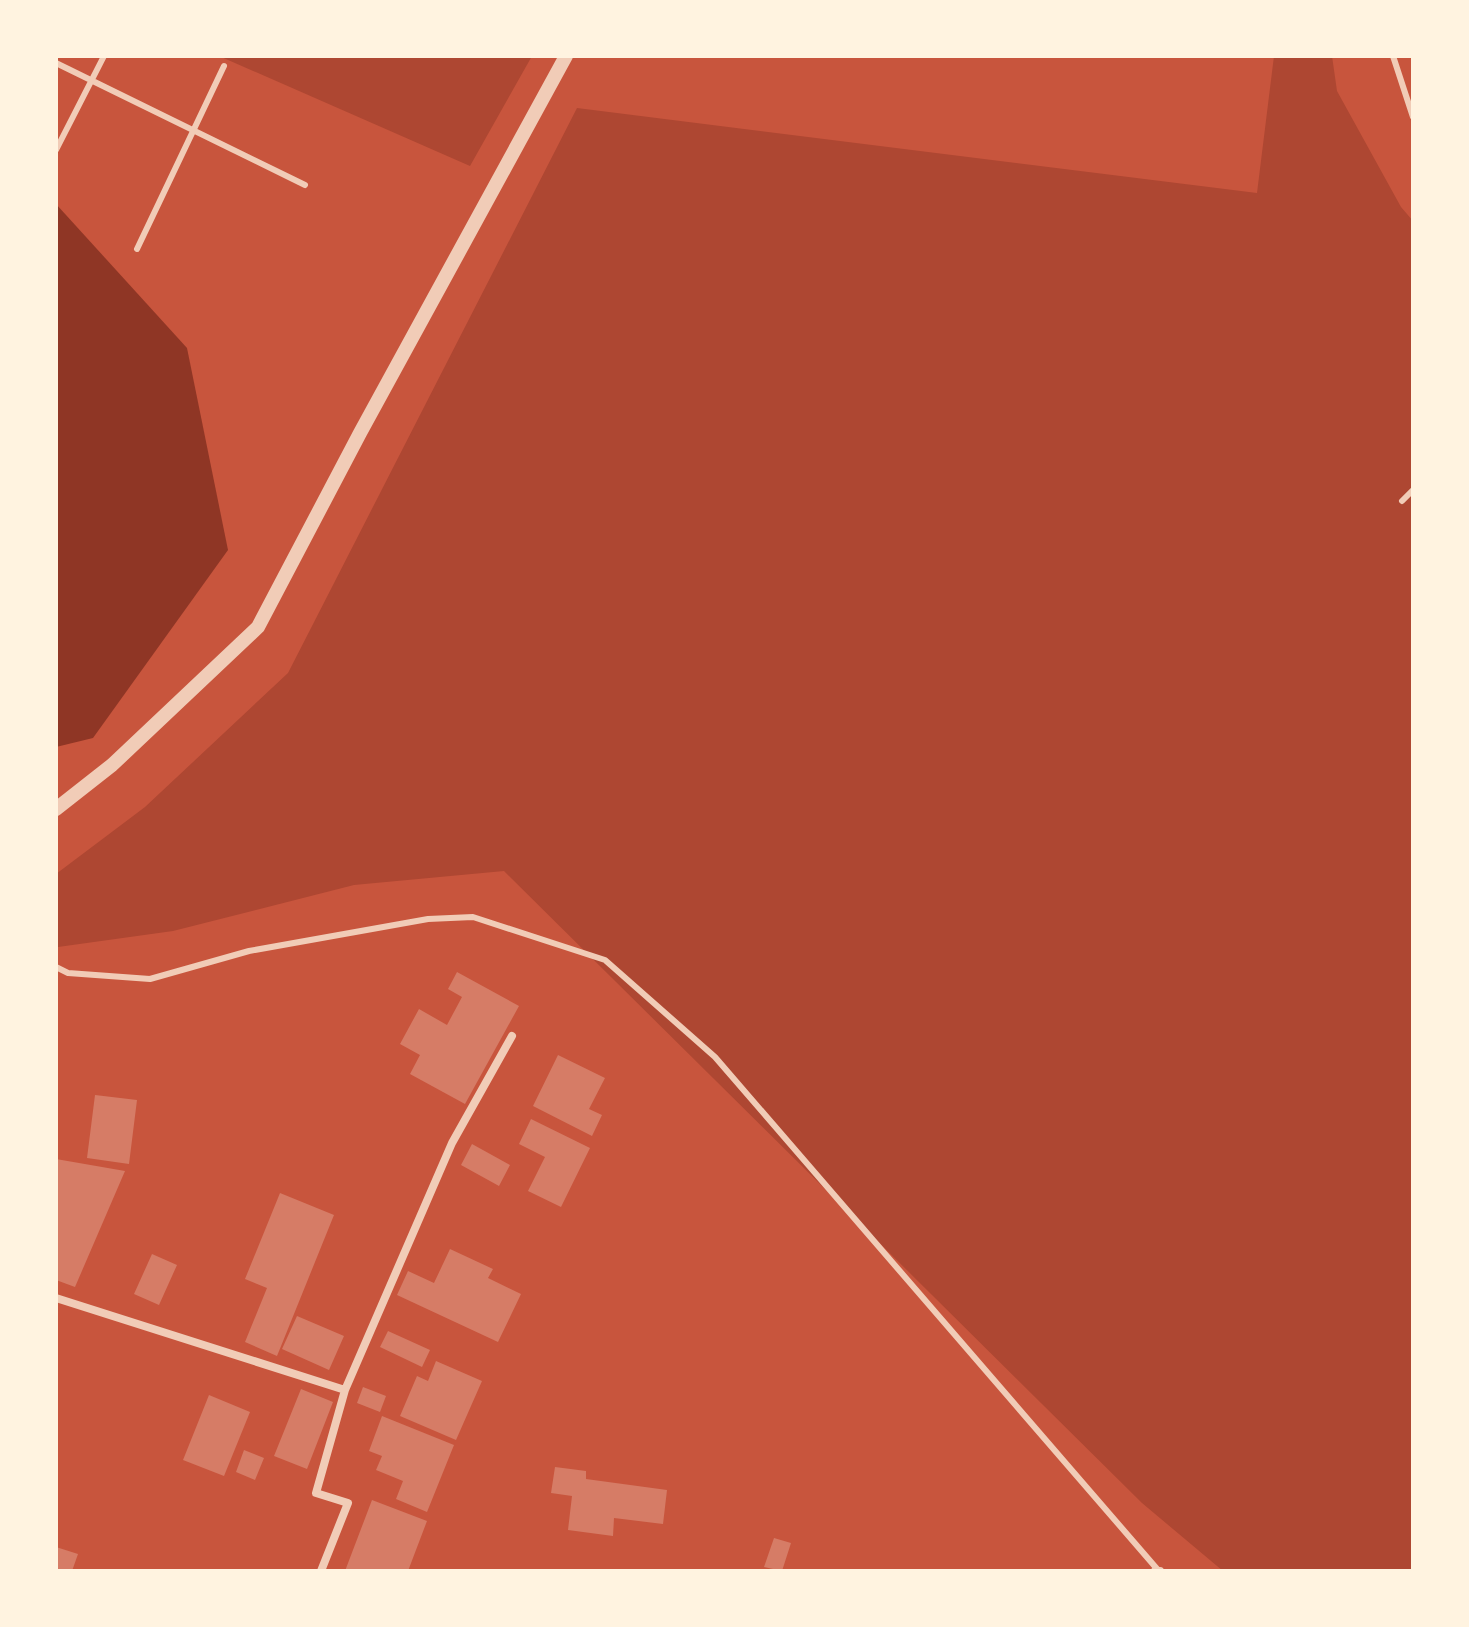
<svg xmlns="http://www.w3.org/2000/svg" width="1469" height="1627" font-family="'Fira Sans Condensed',sans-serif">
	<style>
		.green { fill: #ae4732 }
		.water { fill: #8f3625 }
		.building { fill: #d67c66 }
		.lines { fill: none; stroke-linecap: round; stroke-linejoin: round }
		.service { stroke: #f1ccb7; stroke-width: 6 }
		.minor { stroke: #f1ccb7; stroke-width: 8 }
		.tertiary { stroke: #f1ccb7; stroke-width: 14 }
	</style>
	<rect width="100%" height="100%" fill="#c8553d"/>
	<path class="green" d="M219,56H532L470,166Z
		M1274,56H1332L1337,91L1401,207L1413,221V1571H1223L1142,1503L504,871L354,885L173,931L58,947L56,945V874L145,807L288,673L577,108L1257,193Z"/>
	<path class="water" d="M56,204L187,348L228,550L93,738L56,747Z"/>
	<path class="building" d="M457,972L519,1006L465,1104L410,1074L420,1055L400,1044L419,1009L447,1025L462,997L448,989Z
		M558,1055L605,1078L589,1109L602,1115L592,1136L533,1106Z
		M95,1095L137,1100L129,1164L87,1158Z
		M531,1119L590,1148L561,1207L528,1191L545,1157L519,1144Z
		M472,1144L510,1165L499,1186L461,1165Z
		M56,1159L125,1171L75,1287L56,1280Z
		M280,1193L334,1215L277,1356L245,1342L267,1288L245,1279Z
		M450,1249L493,1269L488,1278L521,1294L498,1342L397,1295L408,1271L434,1283Z
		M152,1254L177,1265L159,1305L134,1294Z
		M297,1316L344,1336L329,1370L282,1349Z
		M388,1331L430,1350L422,1367L380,1347Z
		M436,1361L482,1381L456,1440L400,1416L417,1376L428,1381Z
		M363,1387L386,1396L380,1412L357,1403Z
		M301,1389L333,1402L307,1469L274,1456Z
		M209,1395L250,1412L224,1476L183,1460Z
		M382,1416L454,1445L427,1512L396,1499L403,1481L376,1470L382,1456L369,1451Z
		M244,1450L264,1458L255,1480L236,1472Z
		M555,1467L586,1471V1479L667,1490L663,1524L614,1518L613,1536L568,1530L572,1496L551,1493Z
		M372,1500L427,1521L408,1571H345Z
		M774,1538L791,1543L782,1571L764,1567Z
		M56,1547L78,1554L72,1571H56Z"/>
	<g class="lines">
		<path class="service" d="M1393,56L1413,117
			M56,63L305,185
			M56,150L104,56
			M137,249L224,66
			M1402,501L1413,490
			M56,967L68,973L150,979L249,951L428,919L473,917L605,960L715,1057L1158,1570"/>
		<path class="minor" d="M56,1298L345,1390L316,1493L348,1503L321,1571
			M345,1390L452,1143L512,1036
			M1155,1571H1160"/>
		<path class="tertiary" d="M56,809L112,765L258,627L360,433L566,56"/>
	</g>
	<rect width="1469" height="1627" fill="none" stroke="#fff3e0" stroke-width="116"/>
</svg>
